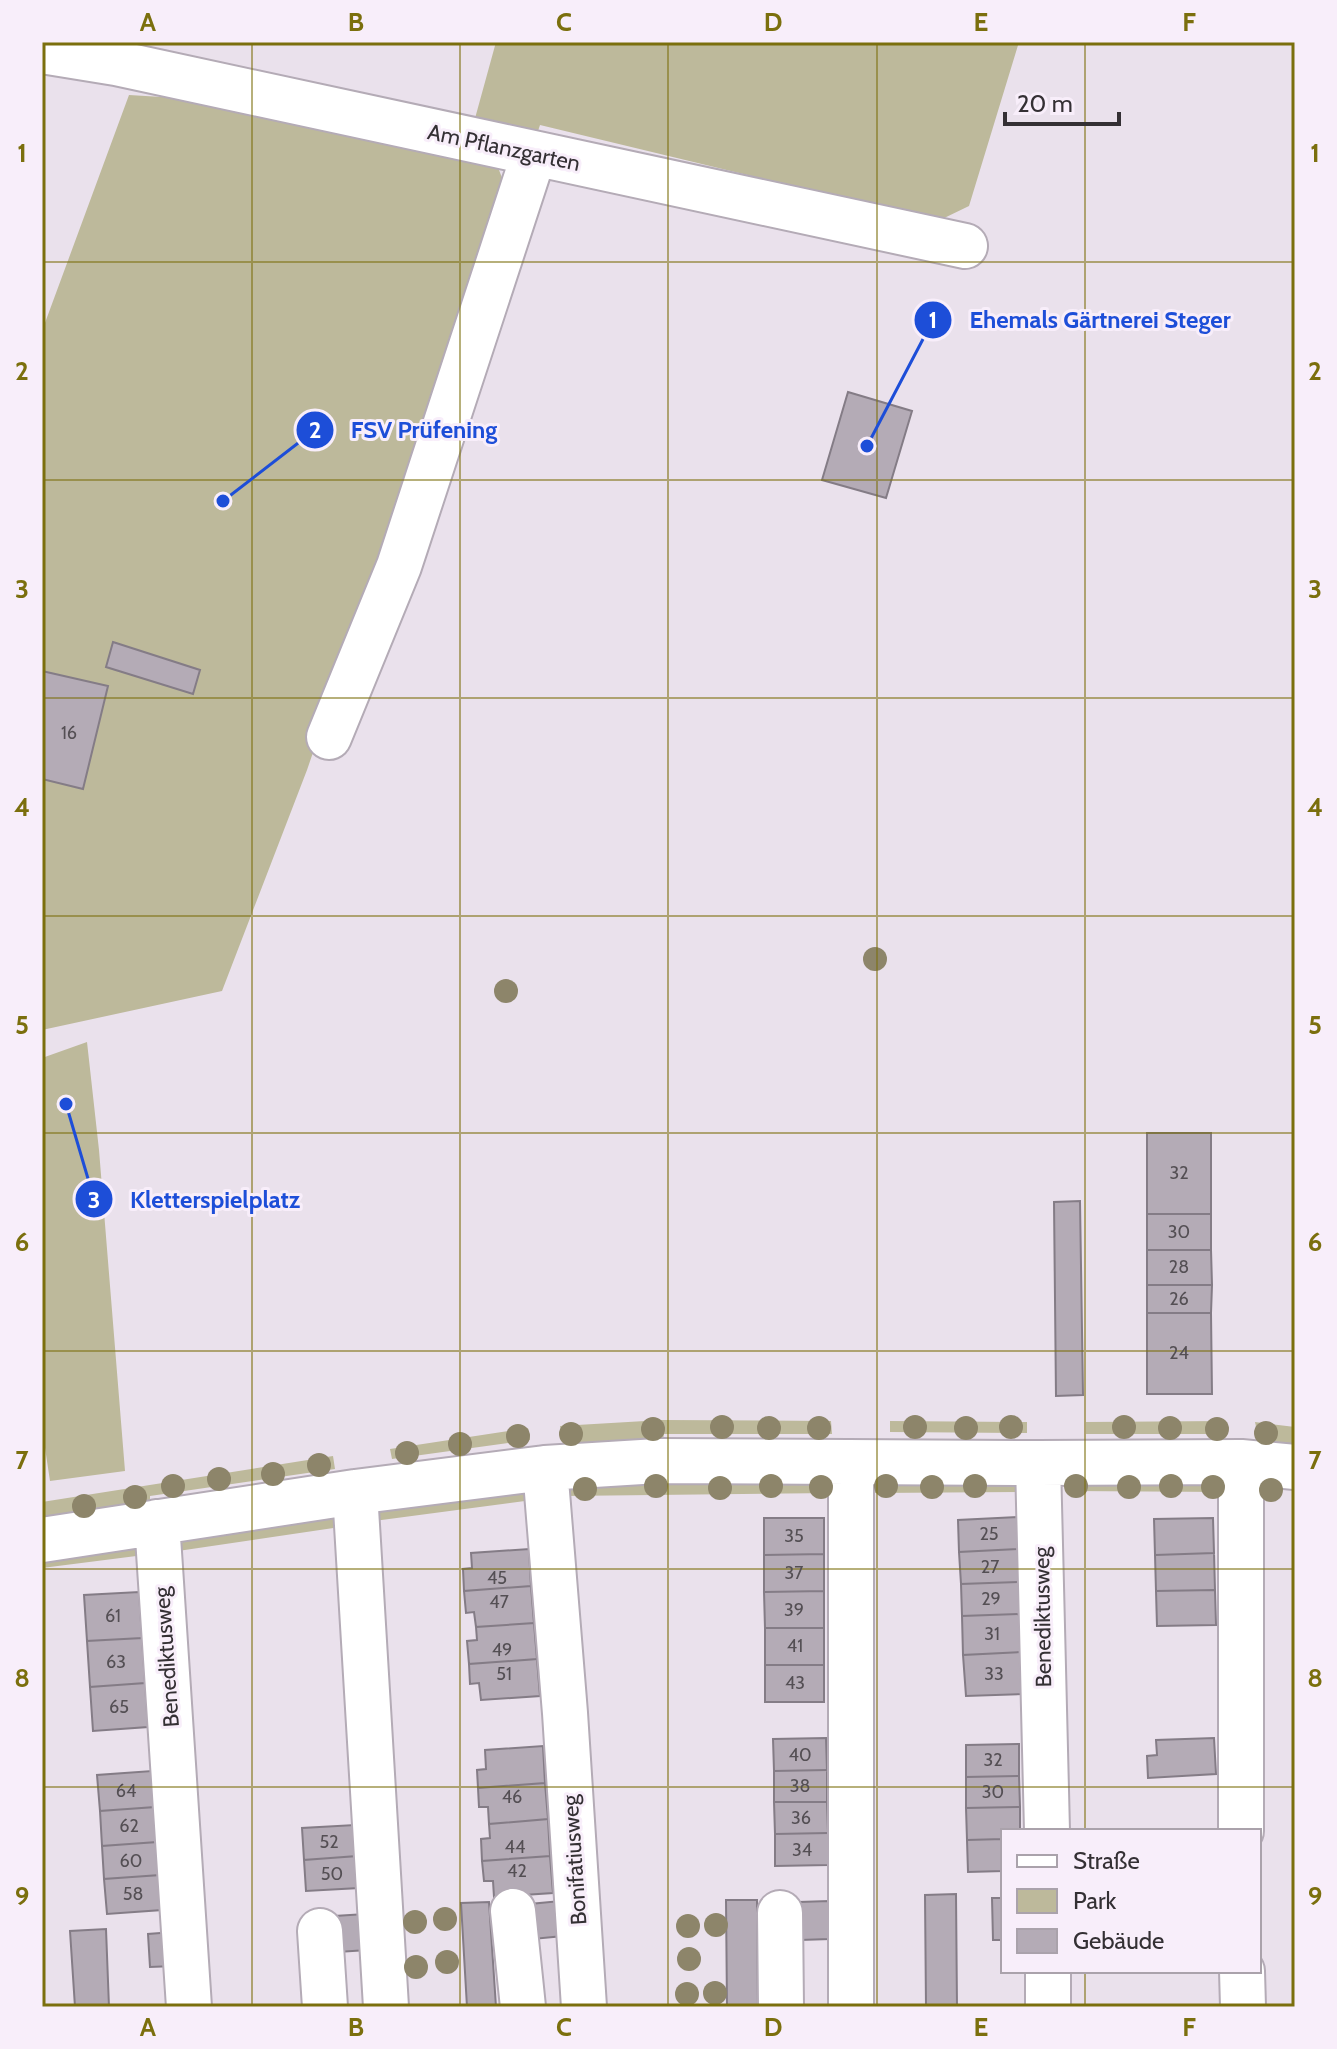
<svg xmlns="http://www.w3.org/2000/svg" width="1337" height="2049" font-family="Cabin,sans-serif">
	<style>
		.green { fill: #bdb99b }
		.building { fill: #b4abb6; stroke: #847c86; stroke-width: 2 }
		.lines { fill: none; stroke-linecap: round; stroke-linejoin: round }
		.minor-casing { stroke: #b4abb6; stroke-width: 48 }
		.minor { stroke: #fff; stroke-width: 44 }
		.tree { fill: #8d856a }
		.grid { fill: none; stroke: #7b6f0d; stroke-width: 2; stroke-opacity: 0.55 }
		.labels { text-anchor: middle; stroke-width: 6; stroke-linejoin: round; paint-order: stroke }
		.number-label { font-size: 18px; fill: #544f54 }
		.street-label { font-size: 22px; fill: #343034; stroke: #f8eefa }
		.leader { fill: none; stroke: #1d4ed8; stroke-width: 3 }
		.callout-dot { fill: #1d4ed8; stroke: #f8eefa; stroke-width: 3 }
		.mark-label { font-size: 24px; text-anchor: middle; font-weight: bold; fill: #fff }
		.callout-label { font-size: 24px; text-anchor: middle; font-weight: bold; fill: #1d4ed8; stroke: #f8eefa; stroke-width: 6; stroke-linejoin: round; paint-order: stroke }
		.neatline { fill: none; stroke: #7b6f0d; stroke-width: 3 }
		.grid-label { font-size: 26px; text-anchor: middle; font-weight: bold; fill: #7b6f0d }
	</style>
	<rect width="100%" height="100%" fill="#eae1ec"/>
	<path class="green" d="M496,42H1019L969,206L938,221L540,125L537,134L474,122Z
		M129,95L228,101L483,155L499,170L506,188L307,770L222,991L42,1030V331Z
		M87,1042L99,1150L125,1471L50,1481L42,1428V1058Z
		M662,1420L831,1421L832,1434H664L662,1446L566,1448L560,1426Z
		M890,1421L1027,1422V1433L890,1432Z
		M1224,1421L1225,1434H1086V1422Z
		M1255,1422L1295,1427V1451L1262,1447L1258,1436Z
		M528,1428L530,1440L392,1459L390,1449Z
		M333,1456L335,1469L150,1496V1506L42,1524V1502Z
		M1069,1479L1225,1480V1492L1069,1491Z
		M834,1480V1493L565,1496L572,1484Z
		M1027,1480V1492L875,1493V1481Z
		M533,1488L540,1499L374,1521L380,1508Z
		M339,1514L347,1526L178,1551L185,1537Z
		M144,1541L152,1554L42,1568V1558Z"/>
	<path class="building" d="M848,392L912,411L886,498L822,480Z
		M113,642L200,670L193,694L106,667Z
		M42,671L108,686L83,789L42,779Z
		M1147,1133H1211V1214H1147Z
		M1080,1201L1083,1395L1056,1396L1054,1202Z
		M1147,1214H1211V1250H1147Z
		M1147,1250H1211L1212,1285H1147Z
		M1147,1285H1212L1211,1313H1147Z
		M1147,1313H1211L1212,1394H1147Z
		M1018,1517L1019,1549L959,1552L958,1520Z
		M764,1518H824V1554L764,1555Z
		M1213,1518L1214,1553L1155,1555L1154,1519Z
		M529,1549L531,1586L464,1591L463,1569L472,1568L471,1553Z
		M1019,1549L1020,1582L961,1584L959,1552Z
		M1214,1553L1215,1590L1156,1591L1155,1555Z
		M824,1554V1591L764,1592V1555Z
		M1020,1582L1021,1614L962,1616L961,1584Z
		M531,1586L534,1623L476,1627L474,1612L466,1613L464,1591Z
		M1215,1590L1216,1625L1157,1626L1156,1591Z
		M824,1591V1628H765L764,1592Z
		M139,1592L142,1638L87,1641L84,1595Z
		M1021,1614L1023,1652L963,1655L962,1616Z
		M534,1623L537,1659L469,1664L467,1641L477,1640L476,1627Z
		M765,1628H824V1665H765Z
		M142,1638L145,1683L90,1687L87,1641Z
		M1023,1652L1024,1694L966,1696L963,1655Z
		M537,1659L540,1696L481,1700L479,1683L470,1684L469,1664Z
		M765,1665H824V1702H765Z
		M145,1683L148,1727L93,1731L90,1687Z
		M826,1738L827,1770L774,1771L773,1739Z
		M1214,1738L1216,1774L1148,1778L1147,1756L1157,1755L1156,1740Z
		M1019,1744V1776L966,1777V1745Z
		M543,1746L545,1783L478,1788L477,1770L486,1769L485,1750Z
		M827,1770V1802H774V1771Z
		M152,1771L155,1807L100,1811L97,1775Z
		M1019,1776L1020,1807L966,1808V1777Z
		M545,1783L548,1819L489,1824L488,1807H479L478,1788Z
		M774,1802H827L828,1833L775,1834Z
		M155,1807L157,1842L102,1846L100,1811Z
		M1020,1807V1831H1003V1839L967,1840L966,1808Z
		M548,1819L550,1856L482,1861L481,1839L490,1838L489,1824Z
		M355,1825L357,1856L304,1860L302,1828Z
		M828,1833V1865L775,1866V1834Z
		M1003,1839V1871L968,1872L967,1840Z
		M157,1842L160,1875L104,1879L102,1846Z
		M357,1856L359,1888L306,1891L304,1860Z
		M550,1856L553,1893L494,1897L493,1881H484L482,1861Z
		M160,1875L162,1910L107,1914L104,1879Z
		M956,1894L957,2007H926L925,1895Z
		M992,1898H1003V1940H993Z
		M726,1900H757L758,2007H727Z
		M560,1901L563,1936L533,1939L530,1904Z
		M829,1901L830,1939L800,1940L799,1902Z
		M489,1902L496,2007H467L461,1903Z
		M365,1914L367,1950L338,1952L335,1916Z
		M106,1929L109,2007H75L70,1931Z
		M173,1932L174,1966L150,1967L148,1934Z"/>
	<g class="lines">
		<defs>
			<path id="minor" d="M42,51L116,63L965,246
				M329,737L399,566L534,154
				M851,1462V2007
				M1241,1462V1831
				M1038,1463L1047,1831
				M545,1468L565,1713L584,2007
				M355,1492L386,2007
				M157,1522L189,2007
				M42,1540L355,1492L545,1468L658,1461L1038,1463L1241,1462L1295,1467
				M513,1911L523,2007
				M780,1913L781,2007
				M320,1931L325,2007
				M1048,1971V2007
				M1242,1971L1243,2007"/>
		</defs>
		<use href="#minor" class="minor-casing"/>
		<use href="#minor" class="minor"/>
	</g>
	<g class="tree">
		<circle cx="875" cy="959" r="12"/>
		<circle cx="506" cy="991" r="12"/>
		<circle cx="722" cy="1427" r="12"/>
		<circle cx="915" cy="1427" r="12"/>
		<circle cx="1011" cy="1427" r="12"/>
		<circle cx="1124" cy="1427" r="12"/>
		<circle cx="769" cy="1428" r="12"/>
		<circle cx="819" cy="1428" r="12"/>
		<circle cx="966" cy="1428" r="12"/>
		<circle cx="1170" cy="1428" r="12"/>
		<circle cx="653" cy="1429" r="12"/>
		<circle cx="1217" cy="1429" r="12"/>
		<circle cx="1266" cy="1433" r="12"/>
		<circle cx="571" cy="1434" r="12"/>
		<circle cx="518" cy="1436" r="12"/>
		<circle cx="460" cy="1444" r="12"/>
		<circle cx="407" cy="1453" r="12"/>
		<circle cx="319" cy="1465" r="12"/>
		<circle cx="273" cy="1474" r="12"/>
		<circle cx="219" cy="1479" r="12"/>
		<circle cx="173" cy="1486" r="12"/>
		<circle cx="656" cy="1486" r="12"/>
		<circle cx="771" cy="1486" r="12"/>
		<circle cx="886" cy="1486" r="12"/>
		<circle cx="975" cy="1486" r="12"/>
		<circle cx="1076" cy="1486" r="12"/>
		<circle cx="1171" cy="1486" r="12"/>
		<circle cx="821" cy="1487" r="12"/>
		<circle cx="932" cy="1487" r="12"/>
		<circle cx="1129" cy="1487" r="12"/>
		<circle cx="1213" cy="1487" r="12"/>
		<circle cx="720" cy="1488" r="12"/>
		<circle cx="585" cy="1489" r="12"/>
		<circle cx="1271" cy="1490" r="12"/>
		<circle cx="135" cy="1497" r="12"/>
		<circle cx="84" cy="1506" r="12"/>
		<circle cx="445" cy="1919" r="12"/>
		<circle cx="415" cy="1922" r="12"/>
		<circle cx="716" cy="1925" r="12"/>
		<circle cx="688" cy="1926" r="12"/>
		<circle cx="689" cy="1959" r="12"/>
		<circle cx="447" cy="1962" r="12"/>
		<circle cx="416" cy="1967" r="12"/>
		<circle cx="715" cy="1993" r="12"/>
		<circle cx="687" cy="1994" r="12"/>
	</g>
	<path class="grid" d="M252,42V2007M460,42V2007M668,42V2007M877,42V2007M1085,42V1831M42,262H1295M42,480H1295M42,698H1295M42,916H1295M42,1133H1295M42,1351H1295M42,1569H1295M42,1787H1295M1085,1971V2007"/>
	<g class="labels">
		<g class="number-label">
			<text x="69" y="739">16</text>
			<text x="1179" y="1179">32</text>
			<text x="1179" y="1238">30</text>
			<text x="1179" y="1273">28</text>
			<text x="1179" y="1305">26</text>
			<text x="1179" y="1359">24</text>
			<text x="989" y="1540">25</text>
			<text x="794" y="1542">35</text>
			<text x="990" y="1573">27</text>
			<text x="794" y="1579">37</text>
			<text x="497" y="1584">45</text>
			<text x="991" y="1605">29</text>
			<text x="499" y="1608">47</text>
			<text x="794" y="1616">39</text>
			<text x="113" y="1622">61</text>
			<text x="992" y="1640">31</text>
			<text x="795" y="1652">41</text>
			<text x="502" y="1656">49</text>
			<text x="116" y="1668">63</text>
			<text x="504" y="1680">51</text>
			<text x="994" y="1680">33</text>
			<text x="795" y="1689">43</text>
			<text x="119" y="1713">65</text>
			<text x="800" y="1761">40</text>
			<text x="993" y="1766">32</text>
			<text x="800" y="1792">38</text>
			<text x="126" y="1797">64</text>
			<text x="993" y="1798">30</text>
			<text x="512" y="1803">46</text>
			<text x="801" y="1824">36</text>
			<text x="129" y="1832">62</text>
			<text x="329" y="1848">52</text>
			<text x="515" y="1853">44</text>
			<text x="802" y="1856">34</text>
			<text x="131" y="1867">60</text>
			<text x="517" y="1877">42</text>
			<text x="332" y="1880">50</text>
			<text x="133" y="1900">58</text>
		</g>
		<g class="street-label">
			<text transform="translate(504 147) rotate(12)" y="8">Am Pflanzgarten</text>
			<text transform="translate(1042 1617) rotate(-91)" y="8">Benediktusweg</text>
			<text transform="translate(166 1657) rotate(-94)" y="8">Benediktusweg</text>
			<text transform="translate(574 1860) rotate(-94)" y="8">Bonifatiusweg</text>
		</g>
	</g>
	<path class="leader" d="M867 446L933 320M223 501L315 430M66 1104L94 1199"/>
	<g class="callout-dot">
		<circle cx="867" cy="446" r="8"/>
		<circle cx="223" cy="501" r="8"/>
		<circle cx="66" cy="1104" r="8"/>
		<circle cx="933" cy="320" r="20"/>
		<circle cx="315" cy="430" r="20"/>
		<circle cx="94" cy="1199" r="20"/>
	</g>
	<g class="mark-label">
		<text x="933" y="328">1</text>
		<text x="315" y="438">2</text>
		<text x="94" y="1208">3</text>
	</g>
	<g class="callout-label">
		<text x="1100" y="328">Ehemals Gärtnerei Steger</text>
		<text x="424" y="438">FSV Prüfening</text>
		<text x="215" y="1208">Kletterspielplatz</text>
	</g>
	<rect width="1337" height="2049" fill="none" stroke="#f8eefa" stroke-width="88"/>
	<rect x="1001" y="1829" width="260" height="144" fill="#f8eefa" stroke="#aaa2ab" stroke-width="2"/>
	<rect x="1017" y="1855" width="40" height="12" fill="#ffffff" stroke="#aaa2ab" stroke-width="2"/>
	<text x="1073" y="1869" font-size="24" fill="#343034">Straße</text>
	<rect x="1017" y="1889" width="40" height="24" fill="#bdb99b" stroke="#aaa2ab" stroke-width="2"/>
	<text x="1073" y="1909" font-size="24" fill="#343034">Park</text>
	<rect x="1017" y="1929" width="40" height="24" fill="#b4abb6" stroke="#aaa2ab" stroke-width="2"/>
	<text x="1073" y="1949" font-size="24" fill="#343034">Gebäude</text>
	<path d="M1005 112v12h114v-12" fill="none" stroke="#343034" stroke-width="4"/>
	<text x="1017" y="112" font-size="24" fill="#343034" stroke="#f8eefa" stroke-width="6" paint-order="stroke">20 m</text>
	<rect x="44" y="44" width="1249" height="1961" class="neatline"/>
	<g class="grid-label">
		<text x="148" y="31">A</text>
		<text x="356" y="31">B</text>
		<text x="564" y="31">C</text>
		<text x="773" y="31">D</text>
		<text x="981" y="31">E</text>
		<text x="1189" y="31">F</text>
		<text x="22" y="162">1</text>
		<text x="1315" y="162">1</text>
		<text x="22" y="380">2</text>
		<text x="1315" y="380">2</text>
		<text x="22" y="598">3</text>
		<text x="1315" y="598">3</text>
		<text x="22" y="816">4</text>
		<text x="1315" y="816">4</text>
		<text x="22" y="1034">5</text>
		<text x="1315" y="1034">5</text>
		<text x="22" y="1251">6</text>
		<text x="1315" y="1251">6</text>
		<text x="22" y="1469">7</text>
		<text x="1315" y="1469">7</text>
		<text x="22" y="1687">8</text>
		<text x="1315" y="1687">8</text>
		<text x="22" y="1905">9</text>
		<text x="1315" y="1905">9</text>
		<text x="148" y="2036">A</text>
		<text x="356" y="2036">B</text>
		<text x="564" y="2036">C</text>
		<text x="773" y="2036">D</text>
		<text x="981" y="2036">E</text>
		<text x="1189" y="2036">F</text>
	</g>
</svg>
